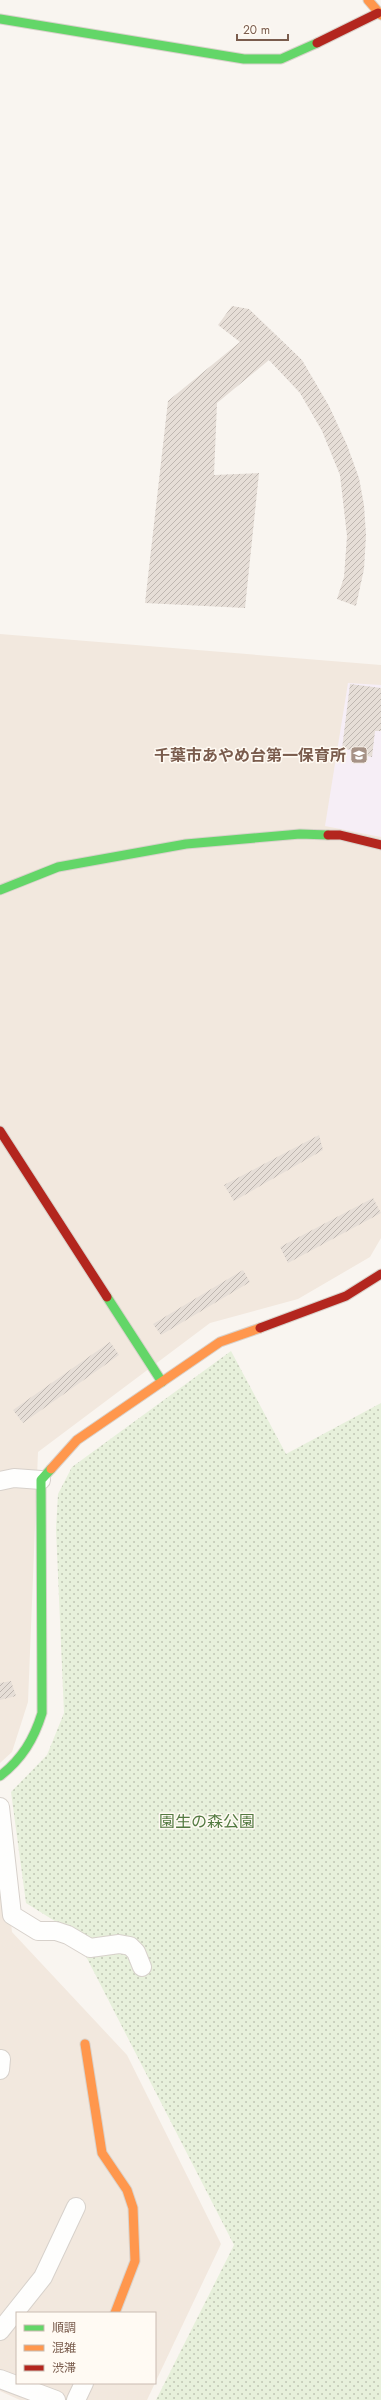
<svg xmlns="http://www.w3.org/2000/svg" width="381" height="2400" font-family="Jost,'Noto Sans JP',sans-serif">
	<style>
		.residential { fill: #f2e8de }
		.education { fill: #f6eef6 }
		.park { fill: url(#park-dots) }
		.building { fill: url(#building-hatch) }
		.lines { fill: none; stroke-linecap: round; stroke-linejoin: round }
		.street-casing { stroke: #d7d1cb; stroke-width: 20 }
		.fast-casing { stroke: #d9d2cb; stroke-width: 11 }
		.slow-casing { stroke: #d9d2cb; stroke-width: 11 }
		.jam-casing { stroke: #d9d2cb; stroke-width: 11 }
		.street { stroke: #fefefd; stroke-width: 18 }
		.fast { stroke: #63d668; stroke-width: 9 }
		.slow { stroke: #ff974d; stroke-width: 9 }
		.jam { stroke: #b3261e; stroke-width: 9 }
		.labels { text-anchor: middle; stroke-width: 3; stroke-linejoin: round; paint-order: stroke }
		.poi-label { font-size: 16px; font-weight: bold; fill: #7a5c4d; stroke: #fffaf3; text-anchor: end }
		.park-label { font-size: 16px; fill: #537a41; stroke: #fffaf3 }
	</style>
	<defs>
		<pattern id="park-dots" width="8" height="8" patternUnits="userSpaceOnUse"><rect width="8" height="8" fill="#e7f0db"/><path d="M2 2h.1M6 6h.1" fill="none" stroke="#c0c6b4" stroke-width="1.8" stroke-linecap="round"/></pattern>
		<pattern id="building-hatch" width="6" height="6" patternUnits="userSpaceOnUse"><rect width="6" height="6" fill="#e6ded7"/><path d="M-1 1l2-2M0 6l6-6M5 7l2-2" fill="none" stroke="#bfb7b1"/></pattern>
	</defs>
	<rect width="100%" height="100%" fill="#f9f5f0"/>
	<path class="residential" d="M0,634L381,665V1238L370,1257L298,1299L210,1323L38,1452L28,1702L12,1752L0,1763Z
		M0,1816L12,1932L127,2055L221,2244L155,2383V2313H17V2383H155L147,2400H20L0,2391Z"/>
	<path class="education" d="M348,683L381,685V837L325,826Z"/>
	<path class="park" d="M231,1351L286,1454L381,1403V2400H156L234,2245L74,1933L26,1903L11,1792L47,1755L64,1713L56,1529L58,1494L72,1467Z"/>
	<path class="building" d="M232,306L249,309L302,360L329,406L347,445L359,478L364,505L366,535L364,569L356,606L337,599L344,577L347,536L340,475L322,431L300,393L269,360L217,403L214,475L259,473L245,608L145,603L168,401L240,342L218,325Z
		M350,684L381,688V731H375L372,757L367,756V751L342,749Z
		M319,1135L323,1150L234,1201L224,1185Z
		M373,1198L381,1213L288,1263L280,1247Z
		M243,1270L250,1282L161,1335L153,1324Z
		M110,1342L119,1355L23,1423L13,1410Z
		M11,1681L16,1696L0,1700V1683Z"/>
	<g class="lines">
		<defs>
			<path id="street" d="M0,1481L14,1478L41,1480
				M0,1807L12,1915L38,1931H56L68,1935L90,1948L119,1944L130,1946L136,1952L142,1967
				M0,2070L1,2059
				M0,2331L43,2277L76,2207
				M0,2379L56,2400
				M76,2400L84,2383"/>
			<path id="fast" d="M0,19L244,59H281L317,43
				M0,890L58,867L186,844L300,834L328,835
				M107,1297L162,1382
				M0,1776C22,1759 34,1739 42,1713L41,1480L51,1469"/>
			<path id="slow" d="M368,0L381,15
				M51,1469L77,1440L220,1342L260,1328
				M85,2044L102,2153L127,2190L133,2208L135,2261L115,2313"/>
			<path id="jam" d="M317,43L378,13
				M328,835H340L381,845
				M0,1131L107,1297
				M260,1328L346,1296L381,1274"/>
		</defs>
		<use href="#street" class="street-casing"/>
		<use href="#fast" class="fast-casing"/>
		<use href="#slow" class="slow-casing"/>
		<use href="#jam" class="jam-casing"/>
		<use href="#street" class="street"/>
		<use href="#fast" class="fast"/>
		<use href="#slow" class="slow"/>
		<use href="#jam" class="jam"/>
	</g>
	<defs>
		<symbol id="school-square" viewBox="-11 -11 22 22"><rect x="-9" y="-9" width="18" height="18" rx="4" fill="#a69286" stroke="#fffaf3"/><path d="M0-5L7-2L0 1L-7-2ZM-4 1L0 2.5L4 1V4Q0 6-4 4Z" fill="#fff"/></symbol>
	</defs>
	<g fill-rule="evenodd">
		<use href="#school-square" x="349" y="745" width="20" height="20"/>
	</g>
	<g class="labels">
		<g class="poi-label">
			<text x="346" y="761">千葉市あやめ台第一保育所</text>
		</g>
		<g class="park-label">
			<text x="207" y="1827">園生の森公園</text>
		</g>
	</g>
	<rect x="16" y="2312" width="140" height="72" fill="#fffaf3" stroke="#cabbb1"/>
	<rect x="24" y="2325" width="20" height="6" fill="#63d668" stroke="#cabbb1"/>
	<text x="52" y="2332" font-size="12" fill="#7a5c4d">順調</text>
	<rect x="24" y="2345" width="20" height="6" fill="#ff974d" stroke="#cabbb1"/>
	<text x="52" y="2352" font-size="12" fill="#7a5c4d">混雑</text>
	<rect x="24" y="2365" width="20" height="6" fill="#b3261e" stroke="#cabbb1"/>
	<text x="52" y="2372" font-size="12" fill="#7a5c4d">渋滞</text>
	<path d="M237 34v6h51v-6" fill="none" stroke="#7a5c4d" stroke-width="2"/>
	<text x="243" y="34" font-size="12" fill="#7a5c4d" stroke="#fffaf3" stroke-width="3" paint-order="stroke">20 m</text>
</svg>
